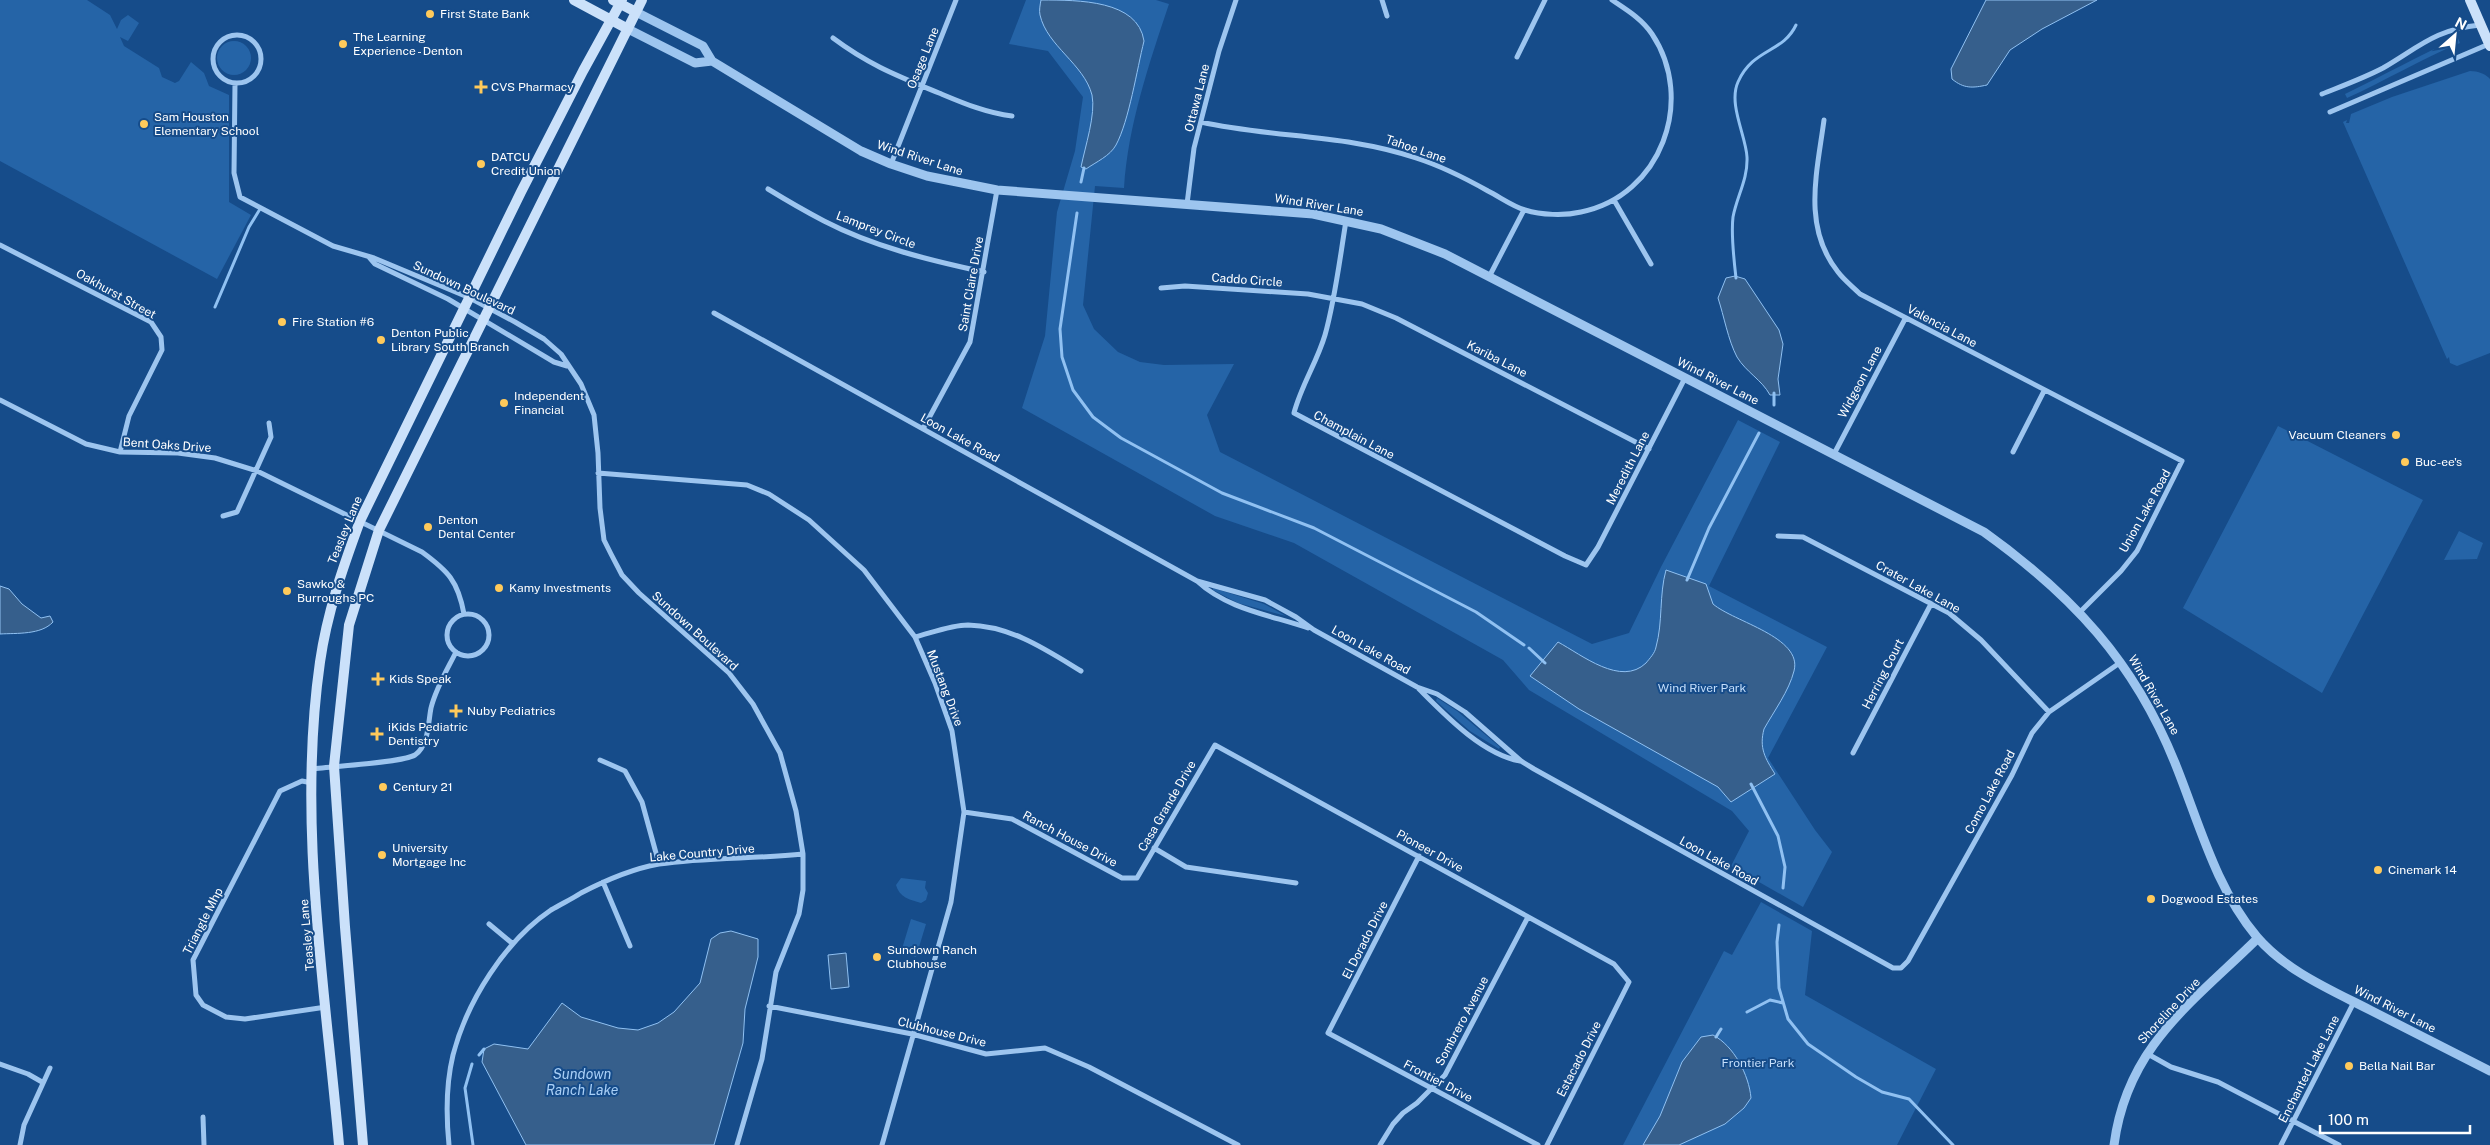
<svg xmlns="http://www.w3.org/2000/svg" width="2490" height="1145" font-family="'Public Sans',sans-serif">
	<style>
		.green { fill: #2564a7 }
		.water { fill: #365f8c; stroke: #90c1f2 }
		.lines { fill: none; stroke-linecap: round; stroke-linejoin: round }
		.stream { stroke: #90c1f2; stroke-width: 3 }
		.minor { stroke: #9dc5ef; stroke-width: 5 }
		.tertiary { stroke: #9dc5ef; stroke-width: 9 }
		.secondary { stroke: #cbe1fa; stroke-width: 10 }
		.poi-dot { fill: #ffca5b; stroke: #164c8a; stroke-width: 2 }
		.labels { text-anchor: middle; stroke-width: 4; stroke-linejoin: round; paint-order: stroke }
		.poi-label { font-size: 12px; fill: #fff; stroke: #164c8a; text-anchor: start }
		.street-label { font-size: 12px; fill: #fff; stroke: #164c8a }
		.park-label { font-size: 12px; fill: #c4defb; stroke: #164c8a }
		.water-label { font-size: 14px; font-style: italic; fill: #a9cff6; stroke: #164c8a }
	</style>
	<rect width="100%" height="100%" fill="#164c8a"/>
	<path class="green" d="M0,0H87L110,15L117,29L121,20L128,15L139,23L128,41L120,37L124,46L159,68L162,77L175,83L179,81L191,62L204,73L209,86L229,95V202L251,215L217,279L0,161Z
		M1026,0H1156L1169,4C1149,64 1128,125 1124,188L1095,186L1083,305L1094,329L1118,352L1140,362L1164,365L1234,364L1207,415L1220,452L1592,644L1629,633L1661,567L1738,420L1780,442L1709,586L1827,647L1768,758L1815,830L1832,852L1803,907L1731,866L1749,831L1732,811L1529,690L1503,660L1294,543L1215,516L1022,408L1045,336L1057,212L1075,151L1083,97L1048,51L1009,44Z
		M2458,38L2460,43C2421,59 2385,81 2347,98L2345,94C2383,76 2419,55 2458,38Z
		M217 58a17 17 0 1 1 34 0a17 17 0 1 1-34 0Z
		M2470,71C2478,71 2486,74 2490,79V353L2457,366L2450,363L2449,357L2447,359L2343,122L2347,120L2346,123H2349L2351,114L2392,97Z
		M2278,426L2423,500L2322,693L2183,608Z
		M2459,531L2483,543L2477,559L2444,560Z
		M1213,588L1264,604L1286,616L1238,603L1213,590Z
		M1437,698L1457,711L1500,747L1499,749L1470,731L1436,701Z
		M901,878L926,881L925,888L928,893L926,900L921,903C910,900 899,897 896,885Z
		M1761,902L1812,931L1805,995L1936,1069L1897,1145H1623L1724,951L1732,955Z
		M911,919L926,924L916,957L901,952Z"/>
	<path class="water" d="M1041,0C1079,0 1138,0 1144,41C1137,69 1129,121 1116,145C1110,156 1096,162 1086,169L1081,167C1085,147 1096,114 1092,95C1084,64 1047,46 1040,15C1039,11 1040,5 1041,0Z
		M1986,0H2097L2042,29L2010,50L1987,85C1973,88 1964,89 1952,79L1951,69Z
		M1735,276L1745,279L1779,330L1783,344L1778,379L1780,395H1770C1762,380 1746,372 1737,357C1728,340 1724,316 1718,298L1726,278Z
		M1666,570L1706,584L1713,604C1734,622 1803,637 1794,671C1789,691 1774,711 1764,729C1759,748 1765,758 1775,774L1731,802L1718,787L1579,709L1530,676L1558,642C1582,655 1621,687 1646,663C1650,658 1655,653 1656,647C1663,622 1659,595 1666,570Z
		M0,586L9,589L22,604L41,618L50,616L53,622C41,635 17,633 0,634Z
		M731,931L758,939V957L745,1009L743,1043L714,1145H526L482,1062L484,1049L494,1044L528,1049L562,1003L581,1017L618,1028L638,1030L658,1023L674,1012L700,983L711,939L720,933Z
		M846,953L849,987L831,989L828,955Z
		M1713,1035C1734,1046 1749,1075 1751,1098L1744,1108L1725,1124L1679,1145H1643L1660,1116L1682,1062L1701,1037Z"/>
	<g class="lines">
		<path class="stream" d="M1081,182L1084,168
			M1077,213L1060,329L1062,357L1073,390L1093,417L1121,438L1222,493L1314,528L1476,612L1524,645
			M1736,278C1734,261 1731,233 1733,217C1737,196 1748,179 1747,157C1746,136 1728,104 1738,82C1753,48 1783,53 1796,25
			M215,307L249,227L260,209
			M1774,393V405
			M1687,580L1709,528L1759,433
			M1529,648L1545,663
			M1751,784L1778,836L1785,867L1783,888
			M1779,925L1777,942L1779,988L1788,1019L1808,1044L1856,1077L1882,1092L1909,1099L1953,1145
			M1747,1012L1770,1000L1783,1003
			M1716,1037L1721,1029
			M479,1055L484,1049
			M472,1064L465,1088L473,1145"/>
		<path class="minor" d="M1382,0L1387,16
			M213 59a24 24 0 1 1 48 0a24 24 0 1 1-48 0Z
			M833,38C869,65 898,76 939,93C963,103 986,113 1012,116
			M1517,57L1545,0
			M235,83L234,173L240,197L333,246L374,258L470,298L515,322L544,339L561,354L581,384L594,415L598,453L600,508L604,540L611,554L622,575L639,593L729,673L753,704L780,753L796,811L803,854V890L799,914L776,972L762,1059L737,1145
			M2322,94C2342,86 2364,78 2383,68C2419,47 2436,29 2480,25
			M2330,112L2489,44
			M1824,120C1817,173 1802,227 1838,272C1844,280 1853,287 1860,294L2182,461L2137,551L2121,571L2080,612
			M1201,122C1272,138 1346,134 1416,158C1441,166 1465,178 1488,191C1500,197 1512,206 1525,210C1541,215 1564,216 1581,212C1661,196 1696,100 1652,34C1642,19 1627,10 1612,0
			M891,164L956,0
			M768,189C786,200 805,211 824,221C874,247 929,260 984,272
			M1614,200L1651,264
			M1187,204L1194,148L1219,51L1236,0
			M1346,221C1340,257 1335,300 1325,335C1317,362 1301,386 1294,413L1565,556L1586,565L1598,547L1685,378
			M0,245L151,322L161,337L162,350L129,416L120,452
			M369,257L375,264L448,299L554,362L567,366
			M1489,277L1524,210
			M1161,288L1185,286L1308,294L1362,304L1396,318L1649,449
			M714,313L1197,581C1227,609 1270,615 1308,628
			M0,400L86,444L120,452L178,453L215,458L257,471L422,552C448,571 458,581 464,614
			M923,429L970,342L997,190
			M2013,452L2044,391
			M1834,454L1905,319
			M598,473L747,485L769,494L809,520L864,570L915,637L935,683L952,731L964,812L951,902L882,1145
			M223,516L237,512L271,437L269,423
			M1778,536L1803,537L1949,613L1981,640L2049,712
			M1197,581L1265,600L1296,617L1314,630L1417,687L1437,694L1465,712L1521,761L1534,769L1893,968H1901L1908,961L2012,775L2032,733L2049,712L2121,662
			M447 635a21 21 0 1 1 42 0a21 21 0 1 1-42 0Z
			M915,637C931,633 951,625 968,625C1011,626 1045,649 1081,671
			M1419,689C1445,715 1482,754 1520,761
			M1853,753L1931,604
			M600,760L625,771L642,802L659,864
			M312,769C333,766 401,763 415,755C429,745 428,723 431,708C436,688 447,670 456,652
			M312,783L302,781L280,791L193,960L196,995L203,1005L226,1017L245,1019L326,1007
			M964,812L1012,819L1122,878H1137L1215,745L1614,964L1629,982L1547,1145
			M1154,848L1186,867L1296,883
			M1419,856L1328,1033L1538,1145
			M603,882L630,946
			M489,924L513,944
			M769,1006L912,1034L986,1054L1045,1048L1089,1067L1238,1145
			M2146,1053L2171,1067L2218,1082L2339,1145
			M0,1064L28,1074L42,1082
			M203,1117L204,1145
			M20,1145L24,1125L50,1068
			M449,1145C446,1115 446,1084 453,1055C467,1001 505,941 551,910C561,904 572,899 581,893C606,880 631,869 659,864C706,857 755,859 803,854
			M1380,1145L1393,1124L1403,1113L1417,1103L1445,1075L1528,917
			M2281,1145L2354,1002"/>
		<path class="tertiary" d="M636,12L703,46L712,61L861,151L891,164L927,176L997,190L1313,214L1381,229L1445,254L1984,532C2072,595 2134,661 2175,763C2199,822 2215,887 2257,937C2286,971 2331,990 2370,1010C2410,1030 2450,1051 2490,1071
			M628,29L695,63L712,61
			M2114,1145C2127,1046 2192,1003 2258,938"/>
		<path class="secondary" d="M574,0L628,29
			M613,0L636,12
			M2470,0L2490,46
			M339,1145C325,986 297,822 320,662C327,613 343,567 360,521L521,192L583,71L622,0
			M363,1145L345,927L334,766L349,625L379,530L642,0"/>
	</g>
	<g class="poi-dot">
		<circle cx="430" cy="14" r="5"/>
		<circle cx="343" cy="44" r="5"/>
		<path d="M478.5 79.5h5v5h5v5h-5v5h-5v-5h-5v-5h5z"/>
		<circle cx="144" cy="124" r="5"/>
		<circle cx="481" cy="164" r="5"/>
		<circle cx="282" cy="322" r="5"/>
		<circle cx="381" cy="340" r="5"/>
		<circle cx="504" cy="403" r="5"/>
		<circle cx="2396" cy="435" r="5"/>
		<circle cx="2405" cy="462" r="5"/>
		<circle cx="428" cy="527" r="5"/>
		<circle cx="499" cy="588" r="5"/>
		<circle cx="287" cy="591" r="5"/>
		<path d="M375.5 671.5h5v5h5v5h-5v5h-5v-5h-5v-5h5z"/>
		<path d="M453.5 703.5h5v5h5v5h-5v5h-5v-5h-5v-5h5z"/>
		<path d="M374.5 726.5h5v5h5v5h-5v5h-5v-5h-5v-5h5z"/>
		<circle cx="383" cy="787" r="5"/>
		<circle cx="382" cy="855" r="5"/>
		<circle cx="2378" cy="870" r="5"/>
		<circle cx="2151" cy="899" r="5"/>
		<circle cx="877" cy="957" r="5"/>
		<circle cx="2349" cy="1066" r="5"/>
	</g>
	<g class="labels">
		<g class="poi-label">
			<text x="440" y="18">First State Bank</text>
			<text x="353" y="41">The Learning<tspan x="353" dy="14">Experience - Denton</tspan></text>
			<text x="491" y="91">CVS Pharmacy</text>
			<text x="154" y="121">Sam Houston<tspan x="154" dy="14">Elementary School</tspan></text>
			<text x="491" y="161">DATCU<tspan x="491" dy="14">Credit Union</tspan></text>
			<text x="292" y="326">Fire Station #6</text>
			<text x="391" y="337">Denton Public<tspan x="391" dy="14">Library South Branch</tspan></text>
			<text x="514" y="400">Independent<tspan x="514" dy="14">Financial</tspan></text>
			<text x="2386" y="439" text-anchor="end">Vacuum Cleaners</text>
			<text x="2415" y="466">Buc-ee's</text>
			<text x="438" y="524">Denton<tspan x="438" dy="14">Dental Center</tspan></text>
			<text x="297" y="588">Sawko &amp;<tspan x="297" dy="14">Burroughs PC</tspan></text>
			<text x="509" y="592">Kamy Investments</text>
			<text x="389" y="683">Kids Speak</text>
			<text x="467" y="715">Nuby Pediatrics</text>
			<text x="388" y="731">iKids Pediatric<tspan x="388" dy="14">Dentistry</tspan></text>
			<text x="393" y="791">Century 21</text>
			<text x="392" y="852">University<tspan x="392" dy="14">Mortgage Inc</tspan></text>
			<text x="2388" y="874">Cinemark 14</text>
			<text x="2161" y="903">Dogwood Estates</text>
			<text x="887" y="954">Sundown Ranch<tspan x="887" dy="14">Clubhouse</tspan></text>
			<text x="2359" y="1070">Bella Nail Bar</text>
		</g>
		<g class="street-label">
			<text transform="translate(923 58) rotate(-68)" y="4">Osage Lane</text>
			<text transform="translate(1197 98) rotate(-76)" y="4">Ottawa Lane</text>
			<text transform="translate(1416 149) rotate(19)" y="4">Tahoe Lane</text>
			<text transform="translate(920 158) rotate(18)" y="4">Wind River Lane</text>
			<text transform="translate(1319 205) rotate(9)" y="4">Wind River Lane</text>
			<text transform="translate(876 230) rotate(21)" y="4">Lamprey Circle</text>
			<text transform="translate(1247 280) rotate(4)" y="4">Caddo Circle</text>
			<text transform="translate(971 284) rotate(-80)" y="4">Saint Claire Drive</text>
			<text transform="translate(464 288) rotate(25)" y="4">Sundown Boulevard</text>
			<text transform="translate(116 294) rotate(29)" y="4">Oakhurst Street</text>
			<text transform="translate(1942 326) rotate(28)" y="4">Valencia Lane</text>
			<text transform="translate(1497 359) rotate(27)" y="4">Kariba Lane</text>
			<text transform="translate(1718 381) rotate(27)" y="4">Wind River Lane</text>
			<text transform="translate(1860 382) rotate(-62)" y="4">Widgeon Lane</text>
			<text transform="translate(1354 435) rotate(28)" y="4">Champlain Lane</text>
			<text transform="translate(960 438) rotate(29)" y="4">Loon Lake Road</text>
			<text transform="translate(167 445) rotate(4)" y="4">Bent Oaks Drive</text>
			<text transform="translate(1628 468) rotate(-63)" y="4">Meredith Lane</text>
			<text transform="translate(2145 511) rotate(-61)" y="4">Union Lake Road</text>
			<text transform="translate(345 530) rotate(-68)" y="4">Teasley Lane</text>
			<text transform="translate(1918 587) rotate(29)" y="4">Crater Lake Lane</text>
			<text transform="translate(695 631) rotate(42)" y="4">Sundown Boulevard</text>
			<text transform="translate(1371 650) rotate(29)" y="4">Loon Lake Road</text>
			<text transform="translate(1883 674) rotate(-63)" y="4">Herring Court</text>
			<text transform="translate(945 688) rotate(69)" y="4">Mustang Drive</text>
			<text transform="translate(2154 695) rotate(60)" y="4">Wind River Lane</text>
			<text transform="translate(1990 792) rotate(-62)" y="4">Como Lake Road</text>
			<text transform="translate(1167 806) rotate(-60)" y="4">Casa Grande Drive</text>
			<text transform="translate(1070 839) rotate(28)" y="4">Ranch House Drive</text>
			<text transform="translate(1430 851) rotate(29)" y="4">Pioneer Drive</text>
			<text transform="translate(702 853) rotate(-5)" y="4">Lake Country Drive</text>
			<text transform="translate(1719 861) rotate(29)" y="4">Loon Lake Road</text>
			<text transform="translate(203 921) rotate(-63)" y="4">Triangle Mhp</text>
			<text transform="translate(307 935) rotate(-95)" y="4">Teasley Lane</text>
			<text transform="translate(1365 940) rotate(-63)" y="4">El Dorado Drive</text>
			<text transform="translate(2395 1009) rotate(27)" y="4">Wind River Lane</text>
			<text transform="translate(2169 1011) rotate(-47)" y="4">Shoreline Drive</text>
			<text transform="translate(1462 1021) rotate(-62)" y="4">Sombrero Avenue</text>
			<text transform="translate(942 1032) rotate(14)" y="4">Clubhouse Drive</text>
			<text transform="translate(1579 1059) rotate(-63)" y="4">Estacado Drive</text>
			<text transform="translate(2309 1069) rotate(-63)" y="4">Enchanted Lake Lane</text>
			<text transform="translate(1438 1081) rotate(28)" y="4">Frontier Drive</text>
		</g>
		<g class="park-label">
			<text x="1702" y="692">Wind River Park</text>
			<text x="1758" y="1067">Frontier Park</text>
		</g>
		<g class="water-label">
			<text x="582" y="1079">Sundown<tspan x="582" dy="16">Ranch Lake</tspan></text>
		</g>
	</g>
	<g transform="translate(2455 35) rotate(27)" stroke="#164c8a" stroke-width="4" paint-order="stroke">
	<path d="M0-4L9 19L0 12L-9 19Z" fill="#ffffff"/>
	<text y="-8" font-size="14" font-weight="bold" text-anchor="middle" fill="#ffffff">N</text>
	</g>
	<path d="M2320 1125v8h150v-8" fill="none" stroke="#ffffff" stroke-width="2.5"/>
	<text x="2328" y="1125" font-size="15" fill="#ffffff" stroke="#164c8a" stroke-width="4" paint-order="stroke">100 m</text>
</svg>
